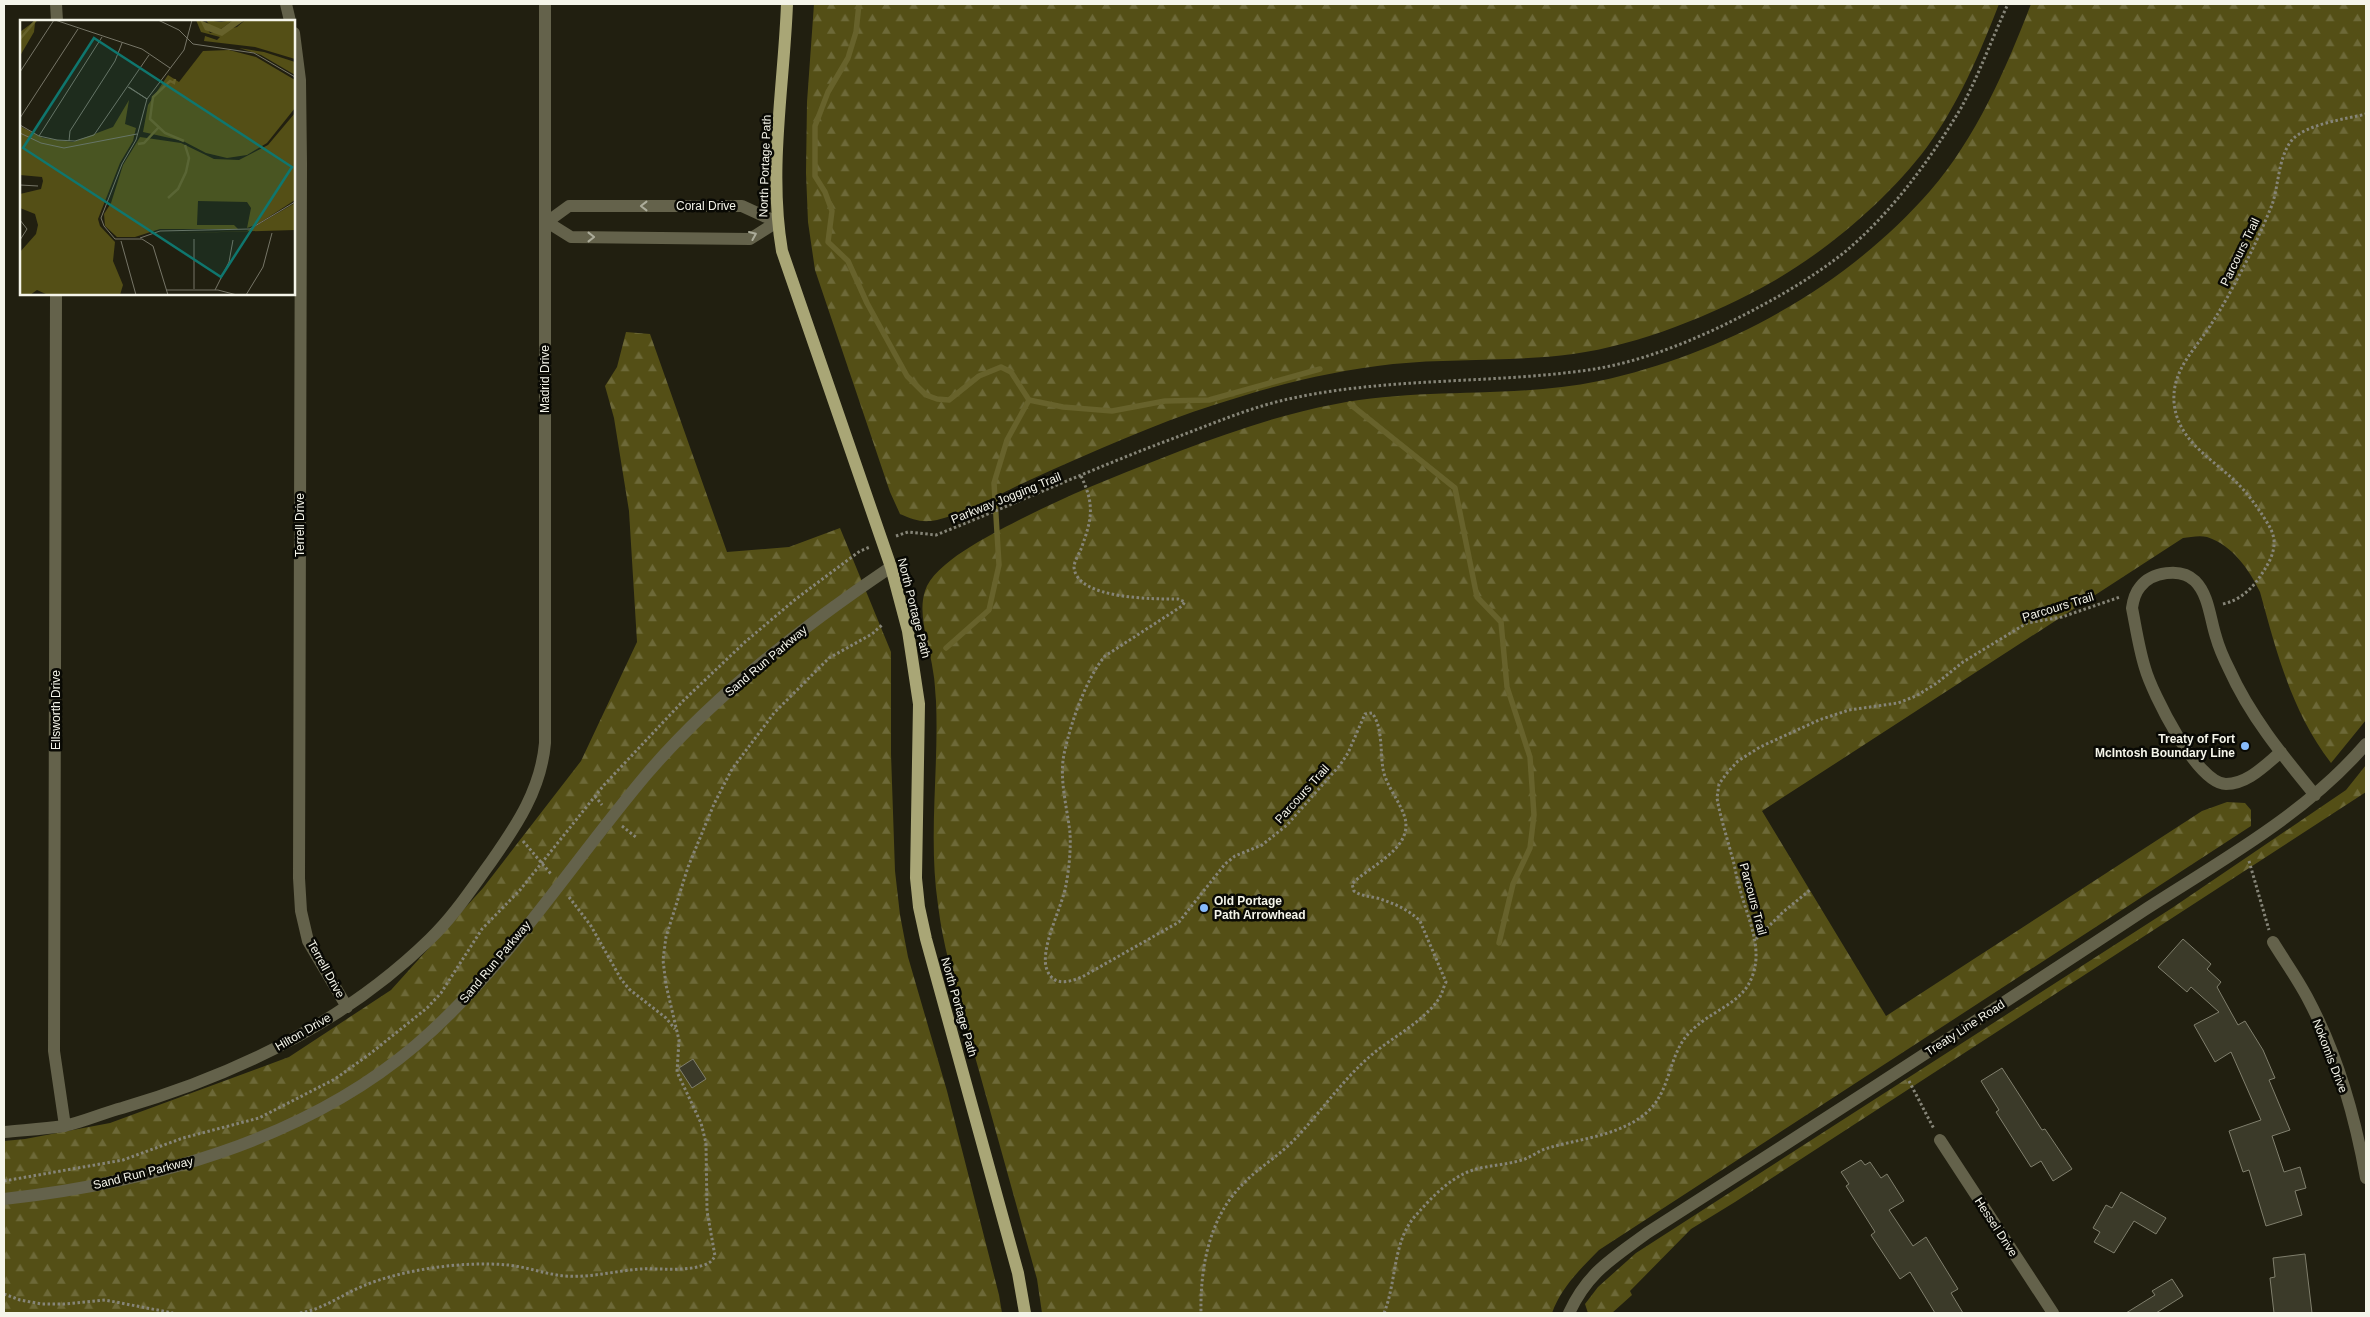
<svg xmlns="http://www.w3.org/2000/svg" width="2370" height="1317" font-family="Helvetica,sans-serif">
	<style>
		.forest { fill: url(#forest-firs) }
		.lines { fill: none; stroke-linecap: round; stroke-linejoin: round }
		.stream { stroke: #67622b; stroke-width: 5.5 }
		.building { fill: #3b3a29; stroke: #807f6d }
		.path { stroke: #868578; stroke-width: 3; stroke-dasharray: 2.5 2.5; stroke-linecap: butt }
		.minor { stroke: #64624b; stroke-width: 12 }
		.major { stroke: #a9a676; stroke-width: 12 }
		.oneway { stroke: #acac9a }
		.poi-dot { fill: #87bbfb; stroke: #090904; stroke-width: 2 }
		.labels { text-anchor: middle; stroke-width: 5; stroke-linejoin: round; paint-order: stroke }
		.street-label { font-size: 12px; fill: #f5f5ea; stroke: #090904 }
		.poi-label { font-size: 12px; font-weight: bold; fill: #f5f5ea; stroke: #090904; text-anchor: end }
		.inset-river { fill: none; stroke: #67622b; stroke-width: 2.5 }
		.inset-road { fill: none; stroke: #767567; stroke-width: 1 }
		.view { fill: #0f766e; fill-opacity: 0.15; stroke: #0f766e; stroke-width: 2.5 }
		.inset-edge { fill: none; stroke: #f5f5ea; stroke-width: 2.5 }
	</style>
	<defs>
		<pattern id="forest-firs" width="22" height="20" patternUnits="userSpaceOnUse" patternTransform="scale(1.25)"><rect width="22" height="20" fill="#544f16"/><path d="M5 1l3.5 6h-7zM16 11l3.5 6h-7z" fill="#6d6938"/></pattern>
	</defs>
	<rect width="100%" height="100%" fill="#211f10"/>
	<path class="forest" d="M814,4H1999C1980,53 1958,105 1927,147C1888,199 1828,250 1772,282C1713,315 1639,345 1573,354C1513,362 1452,358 1393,364C1332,371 1274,385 1217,404C1154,424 1092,452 1032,479C1001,493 970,512 937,520C922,523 914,520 900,514L890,492L815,270L808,222L806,173L807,102Z
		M2031,4H2366V720L2331,763C2292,712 2277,654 2260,592C2249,569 2232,545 2207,537C2200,535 2190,537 2183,538L1762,811L1886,1016L2202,811L2227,802L2245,803L2251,810V826L1599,1250C1580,1269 1561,1288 1552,1313H1042L1037,1279C1016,1204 995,1128 974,1053C961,1004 944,955 938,905C928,837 939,769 936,701C935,691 935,681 933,671C930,646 917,615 925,591C934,562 994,533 1021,519C1072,493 1126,472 1180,451C1231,432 1282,414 1336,404C1422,387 1513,399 1599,381C1724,354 1845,288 1930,191C1976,138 2006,69 2031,4Z
		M626,332L650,334L727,552L789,547L840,528L891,652V754L895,871L900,915L908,957L947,1091L999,1295L1002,1313H4V1141L25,1139L110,1123L289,1057L391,990L483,888L581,761L637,642L629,511L614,418L605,386L617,367Z
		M2366,765V792L1735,1202L1691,1229L1630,1291L1632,1295L1612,1313H1588L1585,1304L1598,1287L1636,1253L2172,908L2346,790Z"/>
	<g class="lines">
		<path class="stream" d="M859,4L856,32L848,58L828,92L815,126V176L825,192L832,211L828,242L848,261L867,303L907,376L926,395L937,399L949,400L979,376L1001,367L1011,372L1029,400L1063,407L1112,411L1165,401L1209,400L1320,369
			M1350,404L1455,488L1477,597L1501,622L1507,687L1530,757L1534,815L1530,848L1513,884L1499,943
			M946,648L989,610L999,565L994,483L1007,440L1029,400"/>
	</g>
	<path class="building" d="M2183,939L2211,964L2207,969L2221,982L2217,987L2238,1025L2245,1021L2263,1050L2275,1078L2269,1080L2290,1130L2272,1136L2284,1172L2300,1167L2306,1188L2295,1191L2302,1215L2266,1226L2249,1170L2243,1172L2229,1131L2261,1120L2231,1052L2215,1062L2194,1025L2219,1012L2191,987L2187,992L2158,967Z
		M693,1059L706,1079L692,1088L679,1068Z
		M2002,1068L2042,1130L2045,1129L2072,1169L2053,1181L2041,1161L2031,1167L1996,1112L1999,1110L1981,1081Z
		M1861,1160L1865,1165L1870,1162L1881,1178L1887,1174L1904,1201L1889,1210L1913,1246L1926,1237L1958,1289L1951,1293L1963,1313H1935L1910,1272L1900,1279L1871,1235L1875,1232L1846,1186L1849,1184L1841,1172Z
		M2121,1192L2166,1218L2156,1234L2134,1221L2114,1253L2094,1242L2100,1232L2093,1228L2106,1205L2112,1208Z
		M2305,1254L2312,1313H2274L2270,1278L2275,1277L2273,1258Z
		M2172,1279L2183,1296L2156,1313H2126L2155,1295L2152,1291Z"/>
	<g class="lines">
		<path class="path" d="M1081,476C1095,505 1092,519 1081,549C1079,554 1074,562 1074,567C1076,600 1157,599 1178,599L1185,602L1182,606L1105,656C1087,677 1071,722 1065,750C1058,776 1067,806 1070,833C1071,849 1069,869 1066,885C1062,908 1039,949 1047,970C1054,987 1069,982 1082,977L1179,922L1225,864L1235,856L1262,845L1287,825L1340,765L1348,753L1365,714L1372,713C1383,727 1380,751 1383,769C1386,786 1400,801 1405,818C1413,849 1369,866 1352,884L1354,891C1361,896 1368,896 1377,898C1393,903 1408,909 1420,921L1446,982C1443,988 1442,995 1438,1000C1421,1024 1390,1038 1368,1058C1341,1082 1320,1113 1295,1139C1280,1155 1261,1166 1246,1181C1210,1214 1200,1266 1201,1313
			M896,536L908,532L936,535C1017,503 1096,467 1177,437C1217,422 1256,405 1298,397C1396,377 1496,384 1595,369C1642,361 1690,342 1732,321C1772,301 1811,279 1846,251C1892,212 1930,160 1961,108C1979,75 1992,38 2008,4
			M2223,604C2240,600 2252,589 2261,575C2268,565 2275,553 2274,540C2273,531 2268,524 2263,516C2255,504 2246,491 2235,481C2211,458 2177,440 2174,402C2172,370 2194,351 2210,326C2222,308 2232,289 2242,270C2253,249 2263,227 2272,205C2279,185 2278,157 2292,140C2306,124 2346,119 2366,114
			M595,796L602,805
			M622,826L637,838
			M523,841L551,874
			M2249,861L2269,930
			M569,897L591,926L621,979L629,989L666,1018L675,1029
			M1756,939L1783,912L1810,890
			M1909,1081L1934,1129
			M4,1181L123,1160L183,1138L259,1118L335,1079L371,1053L427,1008L441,993L482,929L520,890L604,785L684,700L745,642L797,598L860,551L870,547
			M4,1294L20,1300L42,1304H64L105,1300L173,1313
			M300,1313C324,1309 341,1295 363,1286C404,1269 464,1261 508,1265C527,1267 545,1274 564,1276C590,1278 615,1271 640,1269C661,1268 684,1272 704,1265C710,1263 712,1261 715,1256L707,1211L706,1143L701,1123L677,1072L679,1040L666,985L663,960L666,937L688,867L714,804L732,769L774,713L829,658L872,634L883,624
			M1384,1313C1397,1282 1392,1240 1417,1214C1432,1197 1451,1177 1473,1170C1489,1165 1508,1165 1525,1159C1533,1156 1540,1150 1548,1148C1579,1139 1615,1136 1641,1117C1673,1095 1666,1055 1691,1031C1719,1004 1752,1003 1756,959C1757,934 1746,913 1740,889C1736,877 1735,865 1731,853C1726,834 1720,816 1717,798L1719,784L1727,773L1738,761L1760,747L1819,720L1849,710L1898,703L1916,696L1937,683L1963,662L2027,623L2062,617L2120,597"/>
		<path class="minor" d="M56,4L57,21
			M286,4L290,21
			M294,33L300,80L301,164L299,878L301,911L308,941L347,1007
			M547,222L571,237L750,239L777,222
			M547,222L569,206H742L777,222
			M56,294L54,1051L65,1126
			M2281,752C2265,765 2248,784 2226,784C2197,784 2152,693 2145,668C2139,649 2136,628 2132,608C2133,601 2135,593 2140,587C2151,572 2181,567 2195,581C2209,595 2210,619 2216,637C2219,648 2224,659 2229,669C2250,716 2283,756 2315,795
			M2273,942C2284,960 2297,978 2307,997C2337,1053 2355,1116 2366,1178
			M4,1132C24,1130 44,1129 64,1126C83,1122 103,1113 122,1108C235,1075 345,1022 430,939C454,916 472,888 491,862C517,825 541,789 545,743V4
			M1940,1140L2053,1313
			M4,1199C148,1183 303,1141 416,1045C506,968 570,865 646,775C715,694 803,626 891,567
			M1569,1313C1588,1272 1612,1259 1647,1233C1813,1127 1978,1020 2143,911C2220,861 2305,815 2366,744"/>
		<path class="major" d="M787,4C784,85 768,170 782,251L891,567L908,631L919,704L916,878L919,907L926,939L1018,1273L1025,1313"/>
	</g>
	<defs><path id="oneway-chevron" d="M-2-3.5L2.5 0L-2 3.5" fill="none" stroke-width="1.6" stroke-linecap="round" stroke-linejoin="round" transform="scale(1.25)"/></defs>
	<g class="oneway">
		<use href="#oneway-chevron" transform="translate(644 206) rotate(180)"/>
		<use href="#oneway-chevron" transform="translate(753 235) rotate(-23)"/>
		<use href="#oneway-chevron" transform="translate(591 237)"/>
	</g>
	<g class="poi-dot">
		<circle cx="2245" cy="746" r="5"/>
		<circle cx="1204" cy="908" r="5"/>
	</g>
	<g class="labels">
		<g class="street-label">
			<text transform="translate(765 166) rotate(-88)" y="4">North Portage Path</text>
			<text x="706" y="210">Coral Drive</text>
			<text transform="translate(2240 252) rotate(-64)" y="4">Parcours Trail</text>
			<text transform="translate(545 379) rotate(-90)" y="4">Madrid Drive</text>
			<text transform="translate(1006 498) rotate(-22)" y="4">Parkway Jogging Trail</text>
			<text transform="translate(300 525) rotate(-90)" y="4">Terrell Drive</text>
			<text transform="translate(2058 607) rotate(-17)" y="4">Parcours Trail</text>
			<text transform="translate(914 608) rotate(76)" y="4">North Portage Path</text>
			<text transform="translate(766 661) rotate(-40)" y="4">Sand Run Parkway</text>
			<text transform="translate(56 710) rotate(-90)" y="4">Ellsworth Drive</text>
			<text transform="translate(1302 794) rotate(-48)" y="4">Parcours Trail</text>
			<text transform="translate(1753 899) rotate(75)" y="4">Parcours Trail</text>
			<text transform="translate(495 962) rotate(-50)" y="4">Sand Run Parkway</text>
			<text transform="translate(326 969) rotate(61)" y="4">Terrell Drive</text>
			<text transform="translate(959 1007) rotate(74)" y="4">North Portage Path</text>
			<text transform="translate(1965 1028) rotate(-33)" y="4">Treaty Line Road</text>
			<text transform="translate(303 1032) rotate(-30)" y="4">Hilton Drive</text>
			<text transform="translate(2330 1056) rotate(69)" y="4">Nokomis Drive</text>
			<text transform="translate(143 1173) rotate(-14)" y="4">Sand Run Parkway</text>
			<text transform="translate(1996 1227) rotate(57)" y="4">Hessel Drive</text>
		</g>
		<g class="poi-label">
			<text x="2235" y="743">Treaty of Fort<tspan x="2235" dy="14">McIntosh Boundary Line</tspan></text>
			<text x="1214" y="905" text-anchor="start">Old Portage<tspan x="1214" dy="14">Path Arrowhead</tspan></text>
		</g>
	</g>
	<g transform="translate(20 20)">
		<rect width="275" height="275" fill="#211f10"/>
		<path d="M176,0H180L190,13L217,7L225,0H275V39L235,27L184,21L185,16L197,20L200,17L181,12ZM186,0L201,2L213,0L201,9L191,8ZM12,3H15L14,12L0,36V12ZM219,28L244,32L275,42V55L241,35ZM209,30L236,37L275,60V88L247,123L227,135L207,138L186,133L163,121L123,112L128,85L148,55L159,62L183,31ZM109,80L105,104L116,108L113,121L100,143L78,199L80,206L95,222L93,241L103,265L100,275H28L17,270L10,275H0V232L16,214L18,205L15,194L0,188V174L21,169L23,161L22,157L0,155V106L23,118L53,122L93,107ZM275,93V180L238,204L227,208L231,188L227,182L178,181L177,205H214L218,209H140L115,217H97L85,206L84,194L91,183L103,145L120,117L161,123L194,139L219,140L248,125ZM275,183V210L136,214L227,211Z" fill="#544f16"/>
		<path d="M180,0L201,9L213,0H225L202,16L185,10Z" fill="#67622b"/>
		<path class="inset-river" d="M0,19L16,0M155,59L154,63L150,61L133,77L130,99L145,113L164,121M118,124L124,123L138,108M148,178L158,169L166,152L169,138L165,125"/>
		<path class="inset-road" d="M35,0L122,29L150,48M138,0L159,10L173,24L234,33L275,57M0,52L34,0M108,67L127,79M109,67L127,79M0,98L58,9M0,105L19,116L37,120L55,121L74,115L129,35M0,113L21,123L44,128L117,114M19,116L82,17M49,121L50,111L95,41L102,23M0,165L18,166M0,200L7,209L0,220M120,218L140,211L230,209L275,182M101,221L116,275M174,269V219M146,270H198L217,275M195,270L209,242L213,220M148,275L133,226L122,219H95L84,206L81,198L102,144L116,120L127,79L164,30L172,0M226,275L243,247L252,213"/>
		<path class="view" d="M74,18L272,147L201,257L3,128Z"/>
		<rect width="275" height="275" class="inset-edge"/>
	</g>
	<rect width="2370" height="1317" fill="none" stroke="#f5f5ea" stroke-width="10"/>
</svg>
